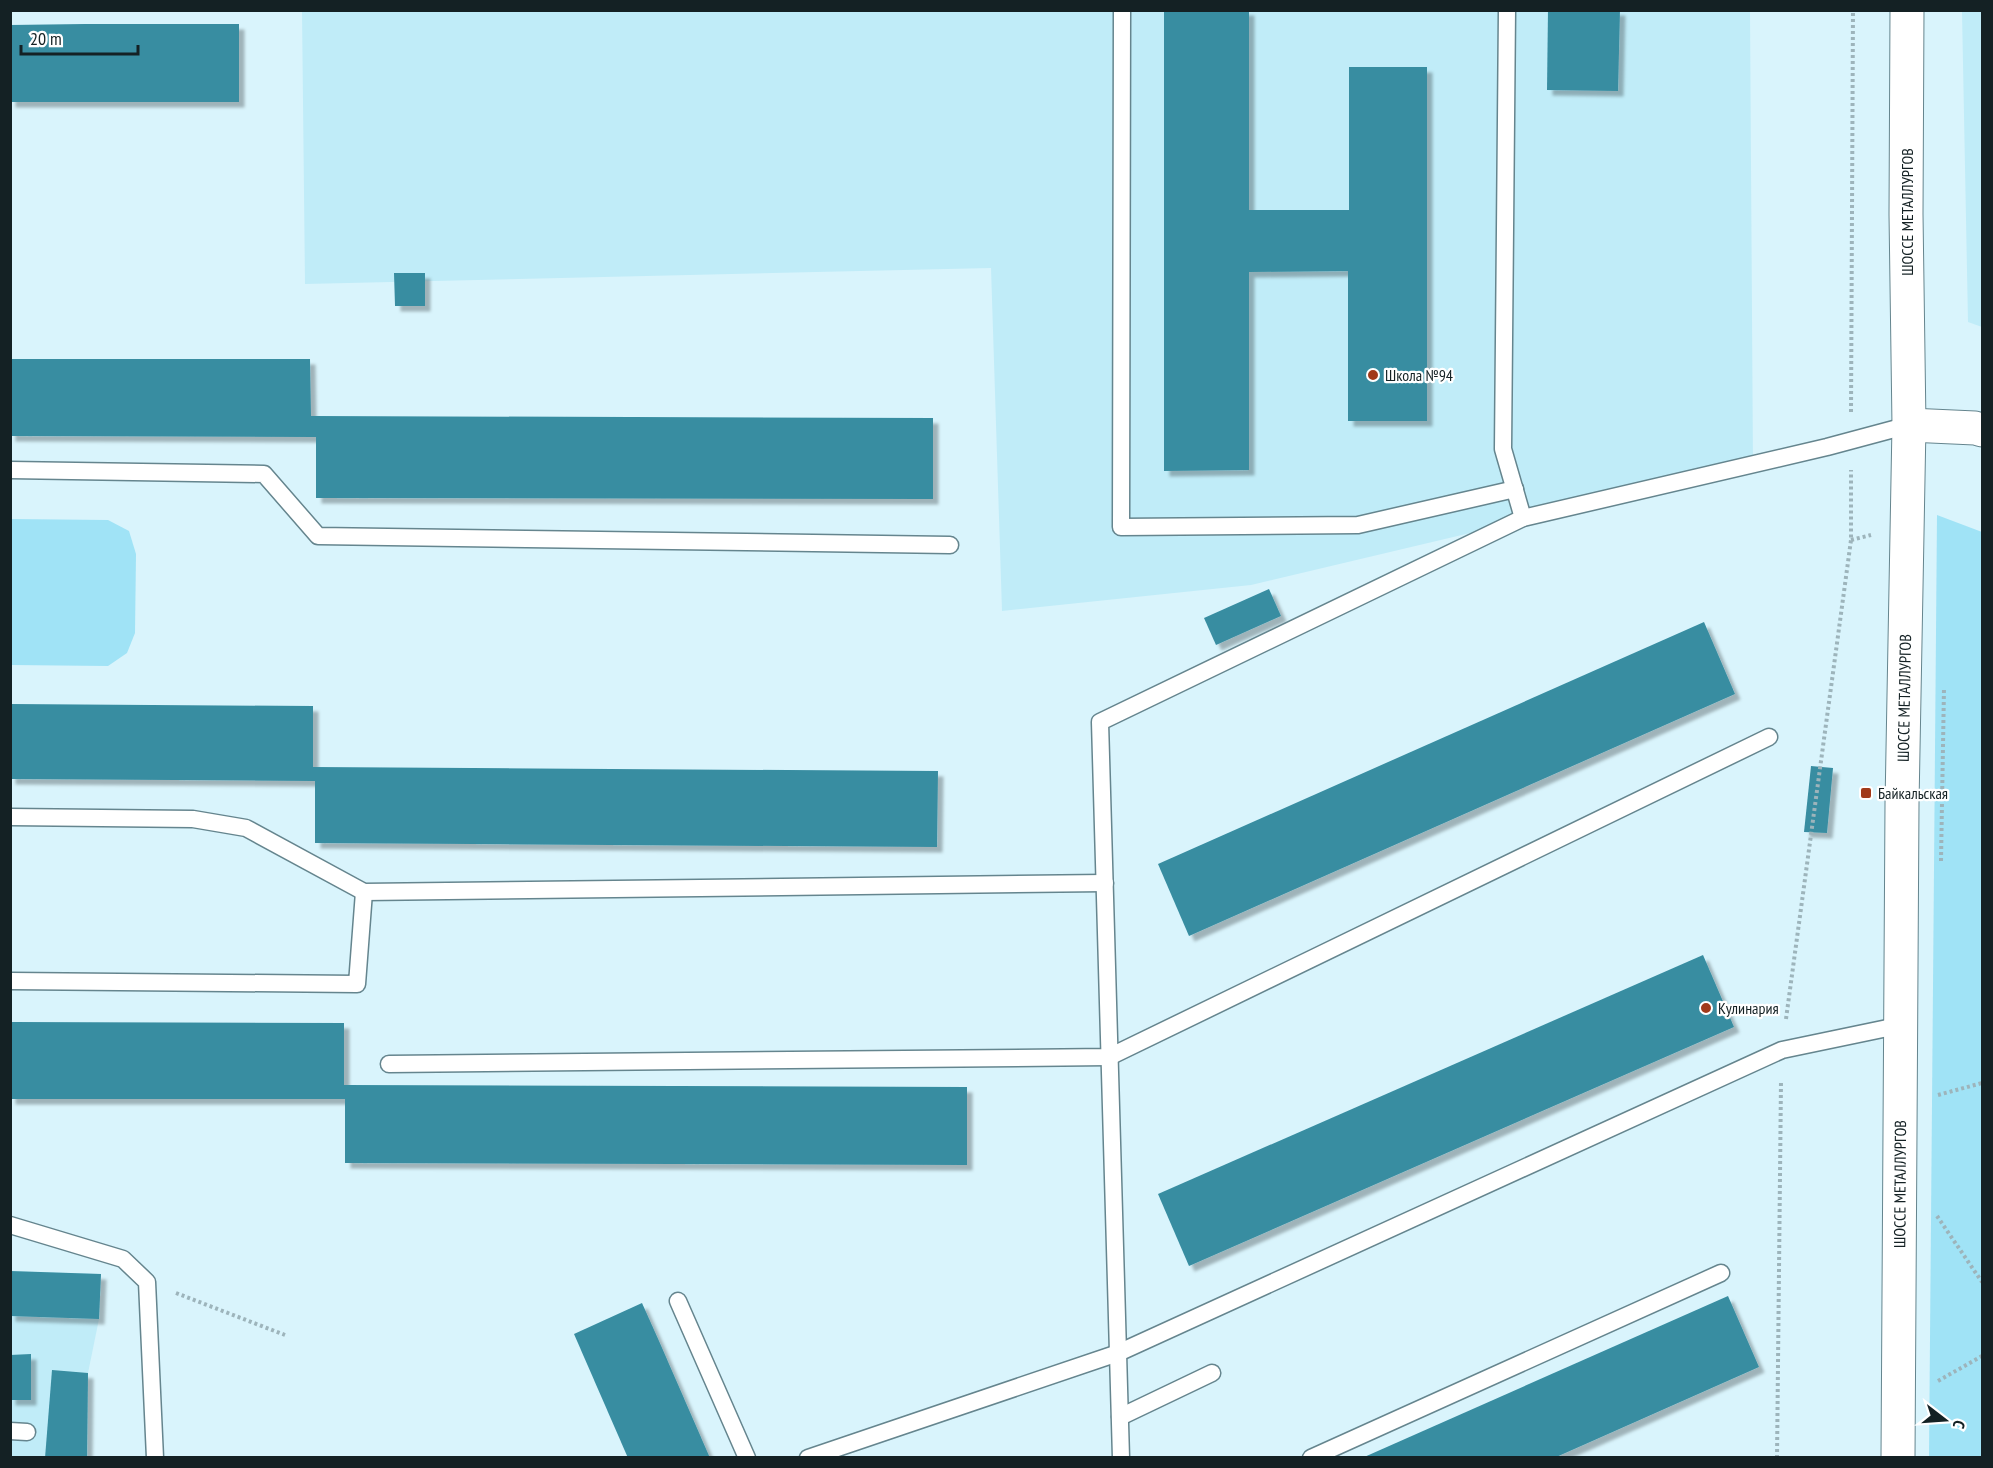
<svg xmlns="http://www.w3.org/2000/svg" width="1993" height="1468" font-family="'PT Sans Narrow',sans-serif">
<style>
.built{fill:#c0ecf8}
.green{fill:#a0e3f6}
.building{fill:#388da1;filter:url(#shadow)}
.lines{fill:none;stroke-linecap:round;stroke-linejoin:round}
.lane-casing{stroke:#65858e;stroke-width:19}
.secondary-casing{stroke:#65858e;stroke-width:35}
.path{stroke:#9db4bb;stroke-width:4;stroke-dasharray:3 3;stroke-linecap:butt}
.lane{stroke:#fff;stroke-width:16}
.secondary{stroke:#fff;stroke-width:33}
.poi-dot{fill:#a13a1a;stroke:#fff;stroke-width:2}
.labels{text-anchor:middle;stroke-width:4.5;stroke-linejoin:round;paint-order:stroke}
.street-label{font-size:16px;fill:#142124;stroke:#fff}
.poi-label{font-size:16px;fill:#142124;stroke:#fff;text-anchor:start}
</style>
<defs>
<filter id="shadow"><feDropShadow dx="5.5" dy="5.5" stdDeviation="1.5" flood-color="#0004"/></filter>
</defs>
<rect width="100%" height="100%" fill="#d9f4fc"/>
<!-- built -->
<g class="built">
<path d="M302,11H1750L1753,466L1251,585L1002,611L991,268L305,284Z"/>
<path d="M1962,11H1982V327L1968,322Z"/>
<path d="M11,1271L101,1274L99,1319L88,1373L87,1457L11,1458Z"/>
</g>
<!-- green -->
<g class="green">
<path d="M1937,515L1982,532V1458L1929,1457Z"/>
<path d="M11,519L108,520L129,531L136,554L135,633L127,653L108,666L11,665Z"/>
</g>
<!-- building -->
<g class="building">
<path d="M1164,10H1249V210H1349V67H1427V421H1348V271L1249,272V470L1164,471Z"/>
<path d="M1548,10H1620L1618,91L1547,90Z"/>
<path d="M85,24H239V102H10V25Z"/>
<path d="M394,273H425V306H395Z"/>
<path d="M10,359H310L311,416L933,418V499L316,498V437L10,436Z"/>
<path d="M1269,589L1281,616L1216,645L1204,618Z"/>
<path d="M1704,622L1735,694L1189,936L1158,864Z"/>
<path d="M10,704L313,706V767L938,771L937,847L315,843V781L10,779Z"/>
<path d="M1811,766L1833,768L1827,833L1804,832Z"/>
<path d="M1703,955L1734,1027L1189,1266L1158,1194Z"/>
<path d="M10,1022L344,1023V1085L967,1087V1165L345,1163V1099H10Z"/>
<path d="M10,1271L101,1274L99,1319L10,1316Z"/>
<path d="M1728,1296L1759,1367L1554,1458H1362Z"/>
<path d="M642,1303L659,1341L710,1458H628L574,1334Z"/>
<path d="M31,1354V1400H10V1355Z"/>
<path d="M52,1370L88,1373L87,1458H45Z"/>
</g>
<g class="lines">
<defs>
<g id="lane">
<path d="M1122,10L1121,527L1358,525L1515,489"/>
<path d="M1507,10L1503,449L1523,518"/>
<path d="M10,470L264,474L318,536L950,545"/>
<path d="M10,817L193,819L246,828L364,892L1105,883"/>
<path d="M10,981L357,984L364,892"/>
<path d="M389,1064L1109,1057L1769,737"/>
<path d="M10,1225L123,1259L147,1282L155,1458"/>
<path d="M678,1301L747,1458"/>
<path d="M1120,1417L1212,1373"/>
<path d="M10,1431L27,1432"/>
<path d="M808,1458L1118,1353L1782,1050L1902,1025"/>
<path d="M1121,1458L1100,722L1523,518L1827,447L1909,425"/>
<path d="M1311,1458L1721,1273"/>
</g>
<g id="secondary">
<path d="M1909,425L1975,428L1982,430"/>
<path id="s1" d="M1898,1458L1902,804L1909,425L1906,214L1907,10"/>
</g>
</defs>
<!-- lane casing -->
<use href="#lane" class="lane-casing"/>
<!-- secondary casing -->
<use href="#secondary" class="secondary-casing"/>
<!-- path -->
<g class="path">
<path d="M1851,412L1853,10"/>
<path d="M1851,540L1871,535"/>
<path d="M1941,861L1944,688"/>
<path d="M1786,1019L1851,540V470"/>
<path d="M1938,1095L1982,1083"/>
<path d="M1937,1216L1982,1282"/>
<path d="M176,1293L285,1335"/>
<path d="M1938,1381L1982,1356"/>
<path d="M1777,1458L1781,1081"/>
</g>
<!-- lane -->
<use href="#lane" class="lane"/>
<!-- secondary -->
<use href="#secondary" class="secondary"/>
</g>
<!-- markers -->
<g class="poi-dot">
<circle cx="1373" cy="375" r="6"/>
<rect x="1860" y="787" width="12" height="12" rx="3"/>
<circle cx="1706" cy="1008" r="6"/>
</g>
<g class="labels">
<!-- street labels -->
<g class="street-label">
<text transform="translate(1907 212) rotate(-90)" y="6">ШОССЕ МЕТАЛЛУРГОВ</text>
<text dy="6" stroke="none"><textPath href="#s1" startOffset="760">ШОССЕ МЕТАЛЛУРГОВ</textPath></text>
<text dy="6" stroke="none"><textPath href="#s1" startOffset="274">ШОССЕ МЕТАЛЛУРГОВ</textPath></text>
</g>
<!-- poi labels -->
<g class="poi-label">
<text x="1385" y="381">Школа №94</text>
<text x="1878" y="799">Байкальская</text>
<text x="1718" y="1014">Кулинария</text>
</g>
</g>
<!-- border -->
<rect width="1993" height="1468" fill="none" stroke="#142124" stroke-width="24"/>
<!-- north arrow -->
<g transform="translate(1945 1420) rotate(107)" stroke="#ffffff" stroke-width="4.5" paint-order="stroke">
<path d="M0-4.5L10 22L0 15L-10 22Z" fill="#142124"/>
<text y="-9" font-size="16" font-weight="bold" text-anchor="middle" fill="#142124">С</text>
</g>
<!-- scale -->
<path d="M21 45v9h117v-9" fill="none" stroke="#142124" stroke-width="3"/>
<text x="30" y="45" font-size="18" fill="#142124" stroke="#ffffff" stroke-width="4.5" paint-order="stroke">20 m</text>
</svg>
